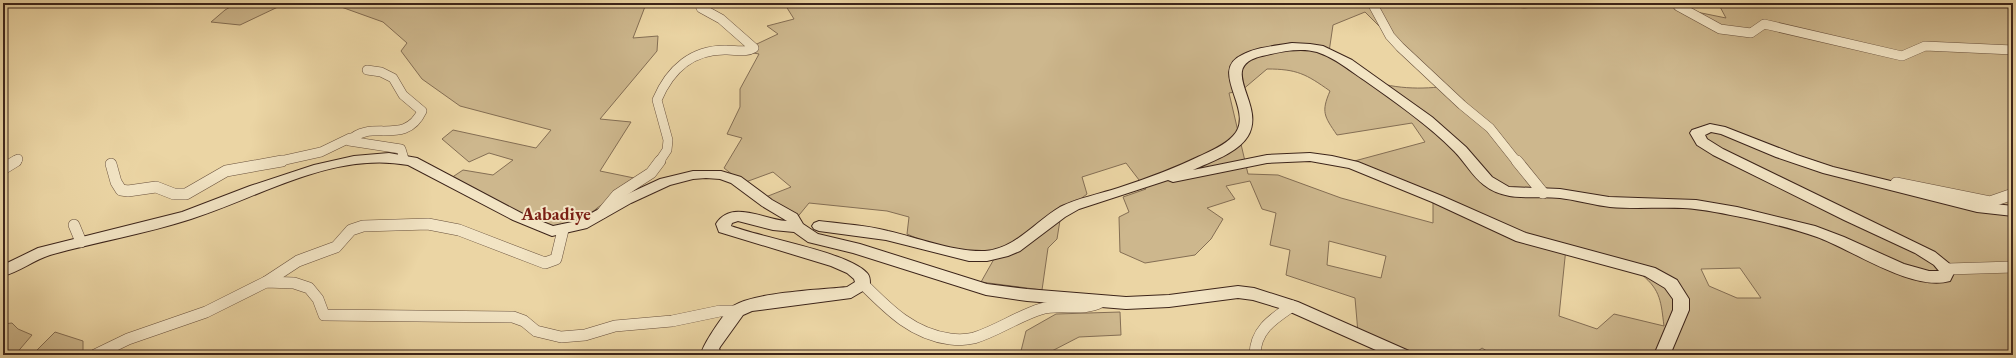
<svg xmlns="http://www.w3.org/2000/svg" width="2016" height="358" font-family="'EB Garamond',serif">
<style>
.green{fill:#cdb78d;stroke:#846e54;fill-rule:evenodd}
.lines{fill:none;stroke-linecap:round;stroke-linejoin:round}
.street-far1-casing{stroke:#68503c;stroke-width:10}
.street-casing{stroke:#68503c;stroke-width:12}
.secondary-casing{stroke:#3c241a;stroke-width:2}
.street-far1{stroke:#f2e4c4;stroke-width:9}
.street{stroke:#f2e4c4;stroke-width:11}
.secondary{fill:#f2e4c4;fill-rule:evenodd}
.labels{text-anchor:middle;stroke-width:4;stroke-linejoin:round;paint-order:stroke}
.quarter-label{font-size:18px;font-weight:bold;fill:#7a1f14;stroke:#f2e4c4}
</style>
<rect width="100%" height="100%" fill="#ebd5a4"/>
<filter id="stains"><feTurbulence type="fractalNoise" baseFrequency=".005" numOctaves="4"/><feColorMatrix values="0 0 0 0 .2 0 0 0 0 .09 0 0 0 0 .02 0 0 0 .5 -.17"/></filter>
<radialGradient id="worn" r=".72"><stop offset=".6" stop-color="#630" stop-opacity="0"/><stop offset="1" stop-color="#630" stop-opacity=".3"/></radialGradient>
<!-- green -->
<g class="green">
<path d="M237,3H573L583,6L589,3L646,4L633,38L658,36L657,51L600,119L631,122L600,171L639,179L597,208L585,219L552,229L448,180L463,170L493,175L513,160L489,153L469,162L442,139L453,130L536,148L551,130L460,106L422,79L401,51L407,43L383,22L330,3L280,6L240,25L211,22L225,10Z"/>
<path d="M784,3H1487L1524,8L1542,6L1540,3H1667L1672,7L1726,18L1718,3H2013V355H1493L1482,348L1473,355H1386L1358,333L1355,298L1286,275L1290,250L1270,245L1276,213L1262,209L1250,181L1226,186L1235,199L1207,208L1223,219L1211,239L1195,255L1145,263L1120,252L1119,217L1129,212L1123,197L1146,189L1126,163L1082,177L1087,194L1061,214L1057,239L1048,248L1042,290L981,282L994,259L944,250L907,234L909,217L887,211L809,203L795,220L758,200L791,187L773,172L743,183L724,168L742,138L727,134L740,107V89L759,54L742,51L778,34L767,26L794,19ZM1365,12L1439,86V87C1411,90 1380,87 1355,74C1345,69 1337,59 1329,52L1333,25ZM1267,69C1297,69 1306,74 1330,91C1321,112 1324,116 1337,135L1412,123L1425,142L1347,163L1433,196V223L1341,198L1278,175L1248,174L1229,93L1241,91ZM1329,241L1386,256L1381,278L1327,265ZM1566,248L1642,275C1661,290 1661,303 1664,326L1614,314L1597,329L1559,316ZM1740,268L1761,298H1737L1709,286L1701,269Z"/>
<path d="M1120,312L1121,335L1079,337L1050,352L1048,355H1020L1026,331L1056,314Z"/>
<path d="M12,323L18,329L32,335L15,355H3V324Z"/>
<path d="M55,332L83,341V355H32Z"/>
</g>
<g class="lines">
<defs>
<g id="street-far1">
<path d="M1372,3L1390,36L1400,47L1462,105L1490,128L1517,162"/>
<path d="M1678,3V6L1720,29L1751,33L1764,24L1902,56L1925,46L2013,50"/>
<path d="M367,70L381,72L393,78L403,95L422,111C405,147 371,118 349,141L401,149L404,159"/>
<path d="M14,162L18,159"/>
<path d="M276,162L321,152L350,138"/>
<path d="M659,162L667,150L668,140L657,100C670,69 693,49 727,50C736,50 746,53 754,48L721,19L701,8L699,3"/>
</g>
<g id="street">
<path d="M1517,161L1543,193"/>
<path d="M111,164L116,182L121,190L128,191L156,187L174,194H186L226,171L282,161"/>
<path d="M3,169L16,161"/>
<path d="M1896,183L1990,202L2013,194"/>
<path d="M602,213L617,195L651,173L660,161"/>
<path d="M74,225L81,242"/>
<path d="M1948,269L2013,267"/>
<path d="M266,282L298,261L336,247L351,230L363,226L428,224L459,230L545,263L556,259L563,230"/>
<path d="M862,283C888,309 912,334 950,339C958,340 966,340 974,338C997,331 1018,316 1041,309C1061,303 1082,312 1101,302"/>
<path d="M95,355L128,339L206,312L266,282L294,283L309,288L318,299L324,315L513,317L524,321L536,331L561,337L585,335L615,326L672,321L720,311H737"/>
<path d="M1255,355C1255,330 1273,319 1292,306"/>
</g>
<g id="secondary">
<path d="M1292,43L1310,44L1323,46L1352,60L1432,117L1466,147L1492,177L1509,187L1560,189L1609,197L1696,200L1737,207L1815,226L1844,237L1904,264L1929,271H1939L1934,265L1915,253L1844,220L1713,155L1697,145L1690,133L1692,130L1710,124L1725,127L1797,155L1833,167L1977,202L2013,206V216L1977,212L1823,173L1776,157L1721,134L1711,132L1705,135L1707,139L1723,149L1935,252L1956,269L1950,281C1912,292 1853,250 1817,237C1794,229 1770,223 1746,218C1725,214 1704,209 1683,208C1659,207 1634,209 1610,207C1593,205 1577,200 1560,198C1534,195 1507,203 1484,185C1472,176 1465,162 1454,151C1427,124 1395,102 1364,80C1349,70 1335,58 1317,52C1300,47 1279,52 1262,56C1215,67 1267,104 1248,136C1238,153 1210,162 1193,170L1267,155L1310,153L1332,156L1358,162L1442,196L1526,233L1655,268L1677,280L1689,299V310L1670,355H1654L1673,310V299L1665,288L1645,276L1516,241L1432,202L1349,168L1310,161L1267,163L1173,182L1168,180L1079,209L1065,217L1020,251L1008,256L987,261H969L886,240L819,231L814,229L812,226L814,223L819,221C842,224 866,225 888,231C919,238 953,252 985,251C1015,249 1036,221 1060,207C1078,198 1099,194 1118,188C1146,179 1173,169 1200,156C1211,151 1225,145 1233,136C1257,112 1207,71 1242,55C1257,47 1275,46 1292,43Z"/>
<path d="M389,153L417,158L523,214L553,226L577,221L621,197L660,179L693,171H721L741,177L772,200L797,214L803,224L818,234L860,244L987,284L1027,289L1126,297L1169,295L1238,286L1254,288L1298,302L1409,351L1411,355H1387L1286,310L1253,300L1238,298L1169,307L1126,309L1027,301L986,295L853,253L808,242L794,232L773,230L738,221L732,223L731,226C762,238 848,252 867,273C870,276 870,280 870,284L868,288L851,298L752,311L743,315L720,347L719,349L723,355H704L702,351C705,342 725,311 733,306C756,292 819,290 847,287L855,282L854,279L847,273L831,266L719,232L716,224C731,199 765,220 787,221L762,206L731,183L720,179L706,178L693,179L670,185L631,203L587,228L552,236L513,220L408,165C333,151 260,197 191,219C145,234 96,242 50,255C34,260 19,272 3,276V265L38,248L182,212L250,186L314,165L354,156Z"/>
</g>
</defs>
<!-- street-far1 casing -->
<use href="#street-far1" class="street-far1-casing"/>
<!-- street casing -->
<use href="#street" class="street-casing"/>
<!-- secondary casing -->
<use href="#secondary" class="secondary-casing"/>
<!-- street-far1 -->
<use href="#street-far1" class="street-far1"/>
<!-- street -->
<use href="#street" class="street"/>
<!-- secondary -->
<use href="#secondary" class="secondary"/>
</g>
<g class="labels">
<!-- quarter labels -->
<g class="quarter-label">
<text x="556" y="220">Aabadiye</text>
</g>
</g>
<!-- margin -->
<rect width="2016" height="358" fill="none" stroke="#ebd5a4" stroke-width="16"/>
<rect x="4" y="4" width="2008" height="350" fill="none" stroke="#3c241a" stroke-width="2"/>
<rect x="8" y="8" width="2000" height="342" fill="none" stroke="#3c241a"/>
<rect width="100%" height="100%" filter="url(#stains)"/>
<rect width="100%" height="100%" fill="url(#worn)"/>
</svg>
